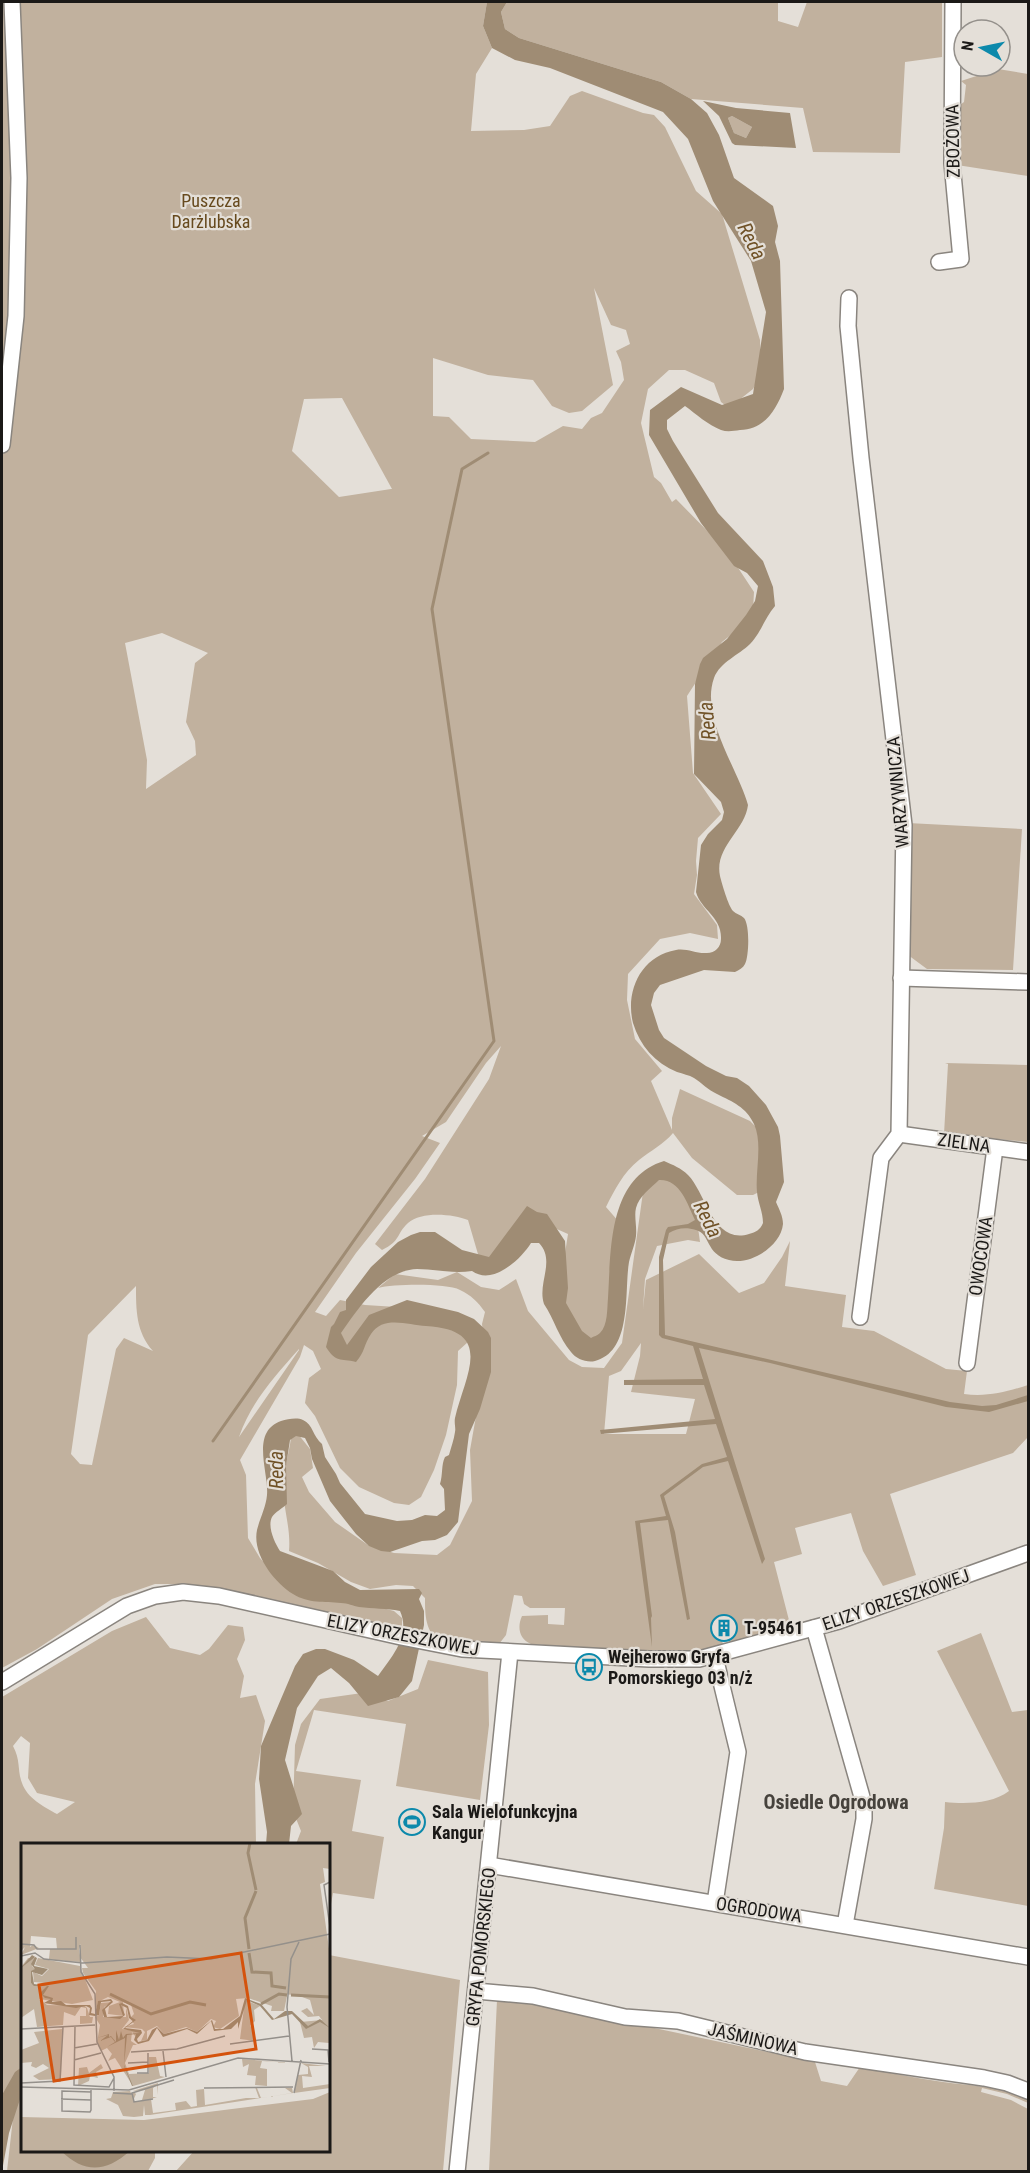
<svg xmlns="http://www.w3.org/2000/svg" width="1030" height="2173" font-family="'Roboto Condensed',sans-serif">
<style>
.green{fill:#c1b19e;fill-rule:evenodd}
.water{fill:#9f8c74;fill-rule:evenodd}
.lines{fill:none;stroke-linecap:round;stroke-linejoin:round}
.stream{stroke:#9f8c74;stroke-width:3}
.minor-casing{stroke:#8a857f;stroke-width:18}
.minor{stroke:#fff;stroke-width:15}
.labels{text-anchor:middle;stroke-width:4.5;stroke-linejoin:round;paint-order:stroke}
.street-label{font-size:18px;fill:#1b1917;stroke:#e4dfd8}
.park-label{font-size:18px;fill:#674a1e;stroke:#e4dfd8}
.poi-label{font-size:18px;font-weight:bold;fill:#1b1917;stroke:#e4dfd8;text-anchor:start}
.water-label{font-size:20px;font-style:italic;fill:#6f5126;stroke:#e4dfd8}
.neighbourhood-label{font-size:20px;font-weight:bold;fill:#46423c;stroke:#e4dfd8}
.inset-river{fill:none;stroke:#9f8c74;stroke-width:3}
.inset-road{fill:none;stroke:#94908b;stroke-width:1.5}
.view{fill:#d4530d;fill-opacity:0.15;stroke:#d4530d;stroke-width:3}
.inset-edge{fill:none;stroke:#1b1917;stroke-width:3}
</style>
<rect width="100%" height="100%" fill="#e4dfd8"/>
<!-- green -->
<g class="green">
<path d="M2,2H487L483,26L492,48L476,74L471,131L524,130L550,126L570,96L582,91L643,113L654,115L665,127L696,191L722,214L760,340L761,374L753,389L729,408L721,402L714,383L685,370H669L648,389L641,423L654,477L661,483L672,502L676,499L727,551L754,592L753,610L742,626L722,642L687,696L693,773L721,814L698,838L696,861L697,875L694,894L717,925L718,939L690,933L660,939L628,974L627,1000L635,1039L662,1071L651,1081L672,1130V1118L680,1089L750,1121L761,1132L759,1192L753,1195H737L692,1158L673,1133C664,1144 650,1151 639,1160C623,1173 615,1189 606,1207L619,1222L605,1340L584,1345L555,1318L568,1234L550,1226L504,1262L480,1261L468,1220C453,1214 421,1211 408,1223C396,1234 401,1241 382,1250L375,1244L425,1179L489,1079L501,1046L486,1063L446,1122L422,1136L440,1143L415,1179L356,1253L315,1312L326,1316L340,1300L365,1305L397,1307L468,1324V1342L458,1351L457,1385L446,1435L434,1470L421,1497L409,1505L394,1503L359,1487L340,1468L315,1416L305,1403L309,1378L321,1369L313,1351L304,1345L300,1357L240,1460L246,1475L248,1538L260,1558L279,1579L331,1595L394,1611L402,1618V1629L190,1584H155L112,1599L37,1649L2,1668ZM594,288L611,325L626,330L630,344L616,351L621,362L624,380L602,413L591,418L582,429L563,426L535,442L471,439L449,417L433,416V358L488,375L533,380L552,406L569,413L582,411L613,385ZM342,398L392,489H391L339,497L292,451L304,399ZM162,633L208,653L195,663L186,722L195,741L196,755L146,789L147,760L125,643ZM136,1286C136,1310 136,1332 153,1351L124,1338L116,1349L92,1465L80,1464L71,1454L88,1335ZM299,1349V1350L239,1437C251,1402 275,1376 299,1349Z"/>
<path d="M507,2H775L778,3V21L798,27L807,2H942V57L905,62L900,153L813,152L803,108L691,99L661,82L519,38L505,29L501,12Z"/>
<path d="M998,69L1028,74V176L957,165L960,105L964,102L966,85L961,81Z"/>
<path d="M732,116L752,127L746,138L734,133L728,118Z"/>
<path d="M908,823L1022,829L1013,970L927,969L904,952Z"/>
<path d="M945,1063L1028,1065V1142L944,1134L948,1064Z"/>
<path d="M667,1169L696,1213L700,1242L688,1240L657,1246L645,1279L643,1309L646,1280L699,1254L739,1293L764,1283L782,1257L790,1241L785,1286L846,1295L842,1327L874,1331L946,1369L967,1371L964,1394C987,1397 1006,1392 1028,1385V1437L1013,1453L890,1494L916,1575L883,1586L863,1551L851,1513L795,1528L802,1554L774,1562L791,1628L730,1646L727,1635L735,1632L730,1618L716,1622L724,1647L692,1653L638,1652L531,1644C519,1639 517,1627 522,1616L548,1615V1624L564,1625L565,1608H530L524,1604L522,1596L514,1595L506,1635L499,1644L491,1645L437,1639C425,1630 425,1612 425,1598L413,1586L396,1585L370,1589L351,1582L318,1563L289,1551C291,1528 283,1508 283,1485C284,1470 289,1453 291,1438L298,1434L310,1449L313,1468L302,1477L309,1492L335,1522L368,1545L394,1553L437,1555L450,1545L472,1501L470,1450L486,1360L482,1324L485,1312C478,1302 471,1295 460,1290C446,1283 394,1284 378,1288L395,1274L438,1280L457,1272L481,1287L499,1290L516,1279L528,1311L569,1360L582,1367L604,1368L622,1343L643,1192ZM641,1343L640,1356L631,1392L695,1399L686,1434H604L609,1376L621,1371Z"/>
<path d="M146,1617L170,1648L200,1655L209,1649L228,1625L243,1627L245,1640L237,1659L244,1676L240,1698L256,1695L265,1721L255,1784L256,1844H22V2150L152,2151L155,2152V2158L148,2171H7L14,2109L2,2107V1697L112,1631ZM21,1736L30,1743L28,1778L37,1793L75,1802L57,1814C44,1807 27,1798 22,1783C17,1770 21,1761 13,1746Z"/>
<path d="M981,1633L1012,1712L1028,1710V1906L934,1889L944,1828L945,1802C965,1804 992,1804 1009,1791L937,1651Z"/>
<path d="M428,1660L488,1672L489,1725L480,1800L396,1786L406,1724L314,1710L296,1771L361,1780L352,1831L384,1837L374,1899L333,1893L329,1915L328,1844H296L301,1831L293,1811L295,1745L301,1724L320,1699L362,1693L388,1701L418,1689Z"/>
<path d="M329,1955L460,1980L443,2171H176L194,2151L328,2150Z"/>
<path d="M503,1996L815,2062L821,2081L847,2086L860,2067C887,2072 915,2078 943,2082C972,2086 1001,2086 1028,2100V2103L1007,2094L982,2088L981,2092L1011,2100L1028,2109V2171L489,2172L497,2000Z"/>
</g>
<!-- water -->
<g class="water">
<path d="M487,2H507L501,12L505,29L519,38L661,82L691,99L707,113L719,135L734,178L773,206L778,226L775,242L780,261L784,389C776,410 765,429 740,430C733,431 727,432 721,430C708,425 696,414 685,406L667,420V429L673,441L718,513L763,561L773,587L775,606C764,619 762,631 750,644C739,655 720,662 714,678C700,717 738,769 748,805C745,831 714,847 720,876C722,884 728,905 733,911C736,914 741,915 744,918C750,925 749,956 745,964C743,968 739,970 735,972L704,970L660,985L654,993L651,1005L659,1030L664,1038L706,1066L726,1076L737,1078L749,1086L766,1105L778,1127L780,1136L784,1182L776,1202C779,1209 783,1216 783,1224C781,1246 750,1266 729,1260C705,1254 711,1234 696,1230C686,1227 677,1228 669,1233L663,1260L665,1335L950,1402L982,1406L996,1405L1028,1395V1401L989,1412L946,1407L770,1363L699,1348L765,1559L762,1564L728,1461L703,1467L664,1496L675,1532L690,1619L687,1620L668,1520L640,1523L652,1616L651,1618L652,1647L635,1521L666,1516L660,1495L702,1464L727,1457L716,1424L601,1434L600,1430L715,1419L704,1385H624V1380L703,1379L693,1346L662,1338L659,1335V1257L666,1230L668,1227L688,1224L695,1220C687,1203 680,1179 659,1180C651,1188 639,1196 636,1208C634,1216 637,1227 636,1236C635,1245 631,1253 629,1262C624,1291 633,1351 595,1361C587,1363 576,1359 571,1352C559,1338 554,1319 544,1304C537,1283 556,1261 539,1243H531C521,1259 493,1286 472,1271C452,1274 436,1269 417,1269C383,1270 358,1309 341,1333L347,1345L369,1315L407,1300L458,1312L474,1319L488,1332L491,1338V1372L480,1409L469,1434L458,1522L447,1535L435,1540L422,1541L390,1552L381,1551L369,1546L356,1534L330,1501L312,1459L310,1448L305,1438L296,1436L290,1440L286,1466L287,1504C283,1508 275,1512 272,1517C267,1527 275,1543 280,1551L333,1571L345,1582L360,1590L419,1589L422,1593L419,1599L424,1611V1625L412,1681L399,1697L368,1706L349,1683L331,1668L318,1676L297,1708L285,1760L302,1814L291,1826L289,1844H266L267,1832L259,1779L261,1746L295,1666L303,1654L316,1649H325L354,1660L378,1676C392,1657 411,1635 400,1611C386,1608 373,1609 359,1607C353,1606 348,1603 341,1603C324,1601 309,1604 293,1594C274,1582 252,1554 257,1530C260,1518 266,1507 267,1495C269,1472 250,1432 281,1421C288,1419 297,1417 303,1420C313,1424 313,1437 322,1444L325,1457L336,1474L340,1483L365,1514L397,1521L412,1520L425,1515L437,1516L445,1510L444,1489L440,1484C443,1475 441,1465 445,1457L449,1455C451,1447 454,1440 455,1432C456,1428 454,1423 455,1418C465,1375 496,1330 426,1326C408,1325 383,1315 371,1334C364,1344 365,1352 356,1362C340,1358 336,1363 326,1347L331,1327L334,1324L340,1312L346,1310V1300L371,1267L398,1242L411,1235L420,1232H435L462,1250L489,1257L527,1206L537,1212L547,1214L565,1241L568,1288L566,1303L582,1331L591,1338C594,1336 597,1336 600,1333C608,1325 607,1309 608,1298C611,1250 608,1178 664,1161C673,1165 681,1168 688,1175C706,1193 713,1245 749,1234C756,1232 760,1230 763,1223C763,1212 758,1203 757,1192C755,1171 763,1144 754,1124C746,1107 733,1102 717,1094C708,1090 702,1083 694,1078C689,1075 683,1074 677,1072C655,1063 640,1046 633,1023C625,991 641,956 676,950C687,948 696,954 707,953C715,953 721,947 721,939C722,917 701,910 696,892L701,845L708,834L722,820L724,812L721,802L694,774L695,684L700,664L703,658L727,639L746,615L755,601L758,586L747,573L734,566L701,523L649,435L650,410L681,387L722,405L753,394L766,312L751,261L713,201L688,139L663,112L550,68L515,60L492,48L483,26Z"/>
<path d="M703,101L736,108L790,113L796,148L735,145L732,143L719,116ZM732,116L752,127L746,138L734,133L728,118Z"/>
<path d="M22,2067V2093L9,2133L2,2171V2095L15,2072Z"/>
<path d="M61,2151H87L99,2153L108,2151H130C105,2173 84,2173 61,2151Z"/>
</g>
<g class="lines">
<!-- stream -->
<path class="stream" d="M213,1441L494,1041L432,609L462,469L488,453"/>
<defs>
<g id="minor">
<path d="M939,262L961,259L952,163L953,2"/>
<path d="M849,298L848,326L861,458L904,825L899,1134L881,1158L860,1317"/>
<path d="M2,445L16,316L19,178L12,2"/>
<path d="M901,978L1028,982"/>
<path d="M899,1134L1028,1152"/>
<path d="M967,1363L995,1148"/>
<path d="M814,1628L864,1804V1819L845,1925"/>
<path d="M715,1657L738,1752L715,1903"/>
<path d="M2,1682L127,1606L155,1596L183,1592L219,1596L401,1637L462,1649L649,1659H699L839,1621L1028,1553"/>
<path d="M489,1865L1028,1957"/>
<path d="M476,1991L533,1996L625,2017L678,2021L805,2052L984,2078L1007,2083L1028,2091"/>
<path d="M457,2172L510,1652"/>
</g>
</defs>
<!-- minor casing -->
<use href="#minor" class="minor-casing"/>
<!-- minor -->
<use href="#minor" class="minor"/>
</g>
<!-- icons -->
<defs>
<symbol id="building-ring" viewBox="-11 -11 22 22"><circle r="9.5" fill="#e4dfd8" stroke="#0c89ab" stroke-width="1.5"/><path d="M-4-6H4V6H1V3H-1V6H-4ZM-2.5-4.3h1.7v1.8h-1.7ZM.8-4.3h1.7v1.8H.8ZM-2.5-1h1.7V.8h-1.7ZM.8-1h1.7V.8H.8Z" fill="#0c89ab"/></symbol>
<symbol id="bus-ring" viewBox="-11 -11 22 22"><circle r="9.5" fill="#e4dfd8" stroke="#0c89ab" stroke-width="1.5"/><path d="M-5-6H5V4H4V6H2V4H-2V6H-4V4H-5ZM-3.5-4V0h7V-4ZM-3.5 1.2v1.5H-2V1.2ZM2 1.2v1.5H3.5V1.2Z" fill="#0c89ab"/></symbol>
<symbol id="stadium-ring" viewBox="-11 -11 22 22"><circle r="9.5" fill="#e4dfd8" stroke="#0c89ab" stroke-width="1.5"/><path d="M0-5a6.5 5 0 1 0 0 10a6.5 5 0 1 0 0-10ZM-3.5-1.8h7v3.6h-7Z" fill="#0c89ab"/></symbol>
</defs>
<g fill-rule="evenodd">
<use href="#building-ring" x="709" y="1613" width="30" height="30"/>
<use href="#bus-ring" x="574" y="1652" width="30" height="30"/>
<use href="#stadium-ring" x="397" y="1807" width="30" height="30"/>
</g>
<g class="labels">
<!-- street labels -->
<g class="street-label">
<text transform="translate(953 141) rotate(-91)" y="6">ZBOŻOWA</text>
<text transform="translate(898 792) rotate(-95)" y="6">WARZYWNICZA</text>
<text transform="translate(964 1143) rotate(8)" y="6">ZIELNA</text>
<text transform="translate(981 1256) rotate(-82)" y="6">OWOCOWA</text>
<text transform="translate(896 1600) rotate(-19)" y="6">ELIZY ORZESZKOWEJ</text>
<text transform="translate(403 1635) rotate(11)" y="6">ELIZY ORZESZKOWEJ</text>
<text transform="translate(759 1910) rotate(9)" y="6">OGRODOWA</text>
<text transform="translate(481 1947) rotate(-84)" y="6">GRYFA POMORSKIEGO</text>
<text transform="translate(753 2039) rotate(13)" y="6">JAŚMINOWA</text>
</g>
<!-- park labels -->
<g class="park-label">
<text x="211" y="207">Puszcza<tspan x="211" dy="21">Darżlubska</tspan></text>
</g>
<!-- poi labels -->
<g class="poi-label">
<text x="744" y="1634">T-95461</text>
<text x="608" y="1663">Wejherowo Gryfa<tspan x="608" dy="21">Pomorskiego 03 n/ż</tspan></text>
<text x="432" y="1818">Sala Wielofunkcyjna<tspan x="432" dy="21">Kangur</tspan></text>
</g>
<!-- water labels -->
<g class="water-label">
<text transform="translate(752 241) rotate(63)" y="7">Reda</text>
<text transform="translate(707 721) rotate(-95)" y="7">Reda</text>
<text transform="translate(708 1219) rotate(63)" y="7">Reda</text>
<text transform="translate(276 1470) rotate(-91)" y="7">Reda</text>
</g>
<!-- neighbourhood labels -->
<g class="neighbourhood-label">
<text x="836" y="1809">Osiedle Ogrodowa</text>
</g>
</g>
<!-- overview -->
<g transform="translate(21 1843)">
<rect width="309" height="309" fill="#e4dfd8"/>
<path d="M0,0H309V26L302,25L304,39L299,41L309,113V217L308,200L297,199L293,205L291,194L283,195L279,179L301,177L298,173L287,174L280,168L286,165L293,172L289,157L276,152L257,151L266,153L263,168H250L251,163L227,155L215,156L218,173L199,186L192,184L195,178L190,176L176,189L165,184L143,191L136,183L126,188V197L120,198L124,189L121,186L103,184L113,181L109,175L113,171L110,162L102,159L103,173L87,171L88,163L99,159L87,154L77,159L74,171L75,148L62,130L61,125H67L59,114L60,101L58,106L60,119L33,117L28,116L29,106H36L35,95L10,93L9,104L12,102L18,105L0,112L4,104L0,108ZM7,115H15L11,123L13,125L26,127L10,128V140L15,143L24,140L13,139L12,129L21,133L28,126L14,122L17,115L59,123L72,157L51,161L18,156L26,162L64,163L66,165L69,174H72L71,180L59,181V173H65V165L60,164L54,173L43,169L42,182L16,184L13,166L0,175V124ZM224,157L239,163L233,167L234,178L229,183L233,185L234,198L219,196ZM91,159L83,164L82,174H105V164L108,177L101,186L121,189L114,193L111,189L110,198L116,202H112L104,220L108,231L128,230V214H135L139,233L144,234L112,243L94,215L87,218L91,211L86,205L80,208L76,199L79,182L74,174L78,172L80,160ZM41,186L40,236L18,237L12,233L28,225L22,221L15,225L10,223L11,219L0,220V207L18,200L13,189ZM221,216L271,220L241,218L239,225L246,226V243L234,242L235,233L226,232L228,221L222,224ZM280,220L305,223H288L291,234L281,233L282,245L309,241V245L273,250L277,232L287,231V224ZM80,221L82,225L75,229L77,235L69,233L68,238L57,243L58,225L66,224L68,230ZM137,240L136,252V242L132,245V254H136L130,256L132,270L155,267L154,260L165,258L170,264L176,263L175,247L183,246L184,262L225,255H238L234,244L255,245H236L240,255L271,250L264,245H271L272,250L129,272H124L123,262L122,273L113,274L102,273L97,262L85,256L90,255L92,249L109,248L111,252L112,250H114L115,251L112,258H125L121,257L124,247L112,248ZM309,249V309H0V274L123,277L292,256Z" fill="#c1b19e"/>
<path d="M11,112L16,115L13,123L27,126L21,132L11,129L13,141L28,143L22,152L32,155L31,159L40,158L45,162H69L71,165L70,170L74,171L77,158L90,156L92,159L84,166L86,174L102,173L98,161L101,160L107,163L110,174L115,177L104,185L120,187L121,190L116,196L117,199L126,197L131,187L136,184L143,191L166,185L176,189L191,177L194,186H202L219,173L224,155L240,161L253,176L264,168H271L287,183L299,176L309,185L299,179L285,186L271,171L251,177L239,163L226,157L217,186V179L210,186L193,188L190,178L176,191L166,186L142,194L136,185L128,198L117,201L113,197L115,191L106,192L103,222L112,243H111L103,223L104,195L86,204L94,199L90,194L79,198L87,192L76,195L88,191V194L90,193L95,199V187L98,197L100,188L102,195L105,191L119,190L102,186L112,178L108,175L106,165L100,162L104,172L99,176L83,174L81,167L90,158L80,159L78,172L74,173L68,172L69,165L65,163L55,165L23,160L30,156L24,155L19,150L26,143H13L10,140V128L14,126L10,121L14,114L0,125Z" fill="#9f8c74"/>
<path class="inset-river" d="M229,0L227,10L235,47M228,106L224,75L235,48M228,110L231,129L250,130L251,143L265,145M89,151L130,171L169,159L185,162M270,152L309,154M240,161L258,151L266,152"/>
<path class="inset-road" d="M309,39L303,42L309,84M0,101L13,102L16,106H55V94M59,102L60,129L74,151L76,199L93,234V248M0,113L14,110L23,116L62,120L146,114L190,116L309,91M54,183L53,242L88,244L93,235M0,186L74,182M209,201L268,193M53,205L76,201M291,206L307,207L308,219M142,208L145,234M110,209L156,206L204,193M53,217L80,210M271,218L266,164L270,116L278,99M107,220L127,219M116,230H127V210M0,240L39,238L42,184M0,244L108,247L217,215L309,221M183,245L272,244M70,249L41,248V268L69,269L70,267V247M92,250L111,251M273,250L280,217M40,256L70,257M132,256L113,259L111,250L153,237"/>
<path class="view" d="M220,110L235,206L33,238L18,142Z"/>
<rect width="309" height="309" class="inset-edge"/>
</g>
<!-- border -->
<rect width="1030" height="2173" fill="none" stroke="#1b1917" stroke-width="6"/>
<!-- north arrow -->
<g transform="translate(982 48) rotate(279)"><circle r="28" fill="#e4dfd8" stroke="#94908b" stroke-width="1.5"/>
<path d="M0-4.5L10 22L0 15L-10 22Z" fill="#0c89ab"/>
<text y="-9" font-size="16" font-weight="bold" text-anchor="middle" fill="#1b1917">N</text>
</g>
</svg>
